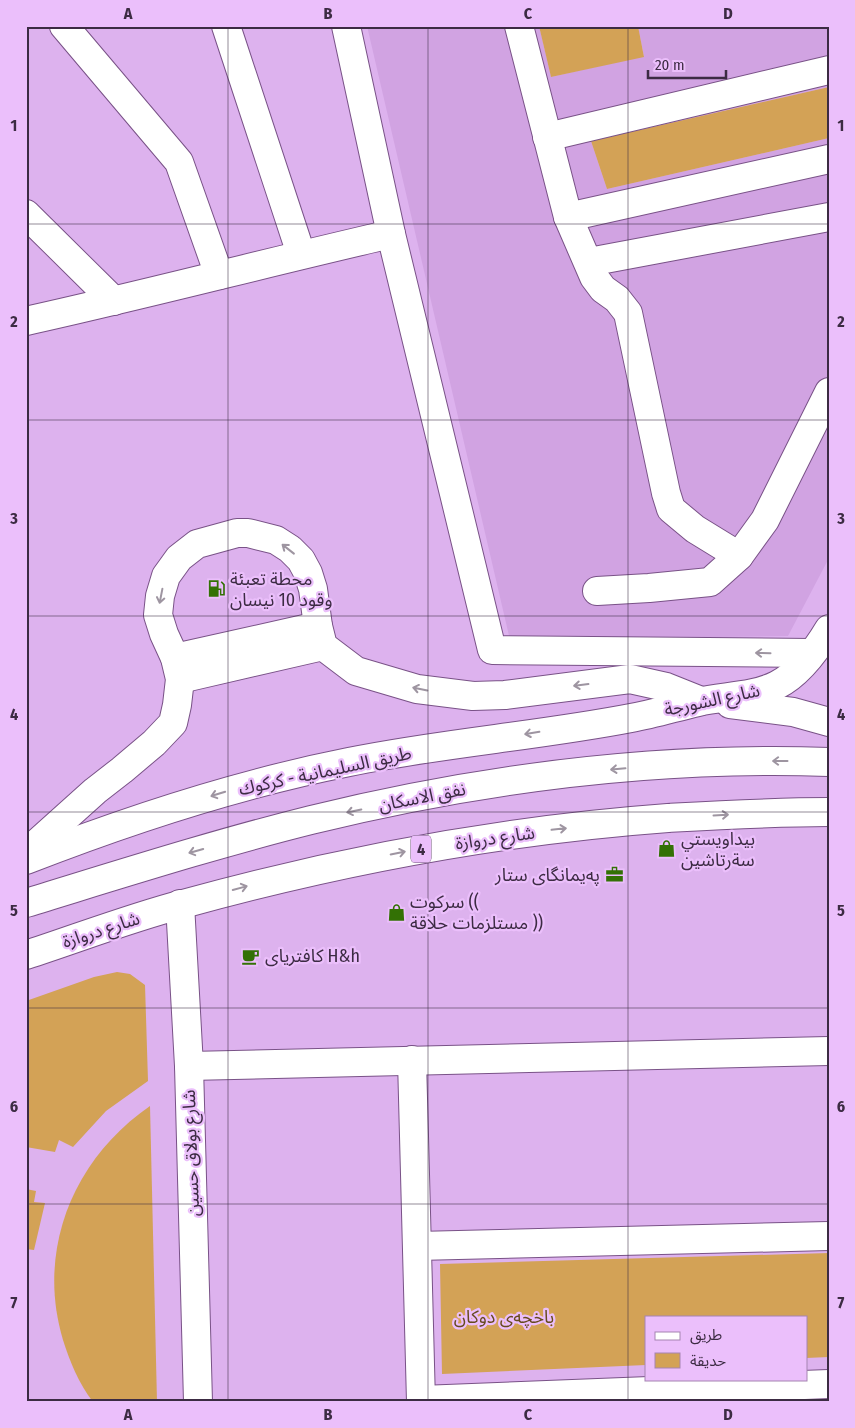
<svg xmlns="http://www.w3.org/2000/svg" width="855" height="1428" font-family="'Fira Sans Condensed','Noto Sans Arabic',sans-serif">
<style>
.built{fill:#d1a3e2}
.green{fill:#d3a256}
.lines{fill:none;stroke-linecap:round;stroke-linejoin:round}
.minor-casing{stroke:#795287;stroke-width:30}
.major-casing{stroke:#795287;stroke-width:30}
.minor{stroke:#fff;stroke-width:28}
.major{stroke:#fff;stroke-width:28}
.oneway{stroke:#9e95a1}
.grid{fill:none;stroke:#3c2b43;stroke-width:1;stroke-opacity:0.55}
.labels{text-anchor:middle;stroke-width:4.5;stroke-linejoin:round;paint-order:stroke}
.shield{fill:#ebbffb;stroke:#70577a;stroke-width:1}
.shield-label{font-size:16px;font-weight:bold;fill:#3c2b43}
.poi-label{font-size:18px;fill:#3c2b43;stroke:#ebbffb;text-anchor:start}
.street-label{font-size:18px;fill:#3c2b43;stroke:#ebbffb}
.park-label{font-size:18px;fill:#664b1e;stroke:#ebbffb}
.neatline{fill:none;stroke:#3c2b43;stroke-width:2}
.grid-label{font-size:16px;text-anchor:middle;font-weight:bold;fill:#3c2b43}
</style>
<rect width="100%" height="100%" fill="#ddb2ee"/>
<!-- built -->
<path class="built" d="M367,26H539L551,77L644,56L638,26H829V87L591,141L607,189L829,138V558L788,636L510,640Z"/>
<!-- green -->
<g class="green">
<path d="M539,26H638L644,57L551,77Z"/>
<path d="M829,87V138L607,189L591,141Z"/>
<path d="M117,972L130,974L145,985L148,1081L106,1111L73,1147L59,1140L55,1152L26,1147V1001L94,977Z"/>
<path d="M150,1106L157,1402H93C79,1384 70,1362 63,1340C36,1250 73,1159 150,1106Z"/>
<path d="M26,1189L36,1191L34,1202L45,1203L34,1250L26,1249Z"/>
<path d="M829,1253V1357L806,1358V1317H646V1365L442,1374L440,1264Z"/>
</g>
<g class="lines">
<defs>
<g id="minor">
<path d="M64,26L179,162L219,275"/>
<path d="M226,26L301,254"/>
<path d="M346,26L391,234L492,650L811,653"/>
<path d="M519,26L568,217L594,277L603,289L617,299L628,313L666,493L671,509L695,529L739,556"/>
<path d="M547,137L829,70"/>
<path d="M26,214L114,301"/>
<path d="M568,217L829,159"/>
<path d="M589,262L829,217"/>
<path d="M26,321C148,294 269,262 391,234"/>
<path d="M597,591L649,588L710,582L739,556L765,520L829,392"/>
<path d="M175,658L318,626"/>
<path d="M180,679L323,646"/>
<path d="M26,853L95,791L122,770L154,743L173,723L177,705L180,679L175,658L164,634L158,615L160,596L166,576L179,558L197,544L237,533H248L276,540L290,549L301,560L308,573L313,589L318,626L323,646L356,671L417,689L473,696L505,695L630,679L666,687L701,701"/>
<path d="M180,904L189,1066L198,1402"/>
<path d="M412,1060L421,1402"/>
<path d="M189,1066L829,1051"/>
<path d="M417,1246L829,1236"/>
<path d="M421,1400L829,1384"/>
</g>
<g id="major">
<path d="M730,704L793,712L829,722"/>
<path d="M26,860C131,819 238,784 349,762C442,743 538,736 631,718C654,714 676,707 698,702C724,696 753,697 777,685C799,674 817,649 829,629"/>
<path d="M26,903C121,874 215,844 311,820C479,779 655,756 829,762"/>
<path d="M26,955C78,938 130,918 183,904C342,860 504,830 668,818C722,815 775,812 829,812"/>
</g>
</defs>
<!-- minor casing -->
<use href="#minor" class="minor-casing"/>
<!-- major casing -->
<use href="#major" class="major-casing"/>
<!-- minor -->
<use href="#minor" class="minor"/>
<!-- major -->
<use href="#major" class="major"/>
</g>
<!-- one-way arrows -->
<defs><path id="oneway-shaft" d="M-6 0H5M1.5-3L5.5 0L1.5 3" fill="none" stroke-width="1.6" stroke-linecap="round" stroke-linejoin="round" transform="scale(1.25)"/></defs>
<g class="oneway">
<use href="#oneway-shaft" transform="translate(288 549) rotate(-142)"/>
<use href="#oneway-shaft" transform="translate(161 596) rotate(101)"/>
<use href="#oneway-shaft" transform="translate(763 653) rotate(-179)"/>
<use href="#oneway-shaft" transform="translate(581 685) rotate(173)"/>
<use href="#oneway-shaft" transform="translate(420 689) rotate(-168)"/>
<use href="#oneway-shaft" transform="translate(532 733) rotate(171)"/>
<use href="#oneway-shaft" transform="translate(780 761) rotate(180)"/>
<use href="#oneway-shaft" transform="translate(618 769) rotate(175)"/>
<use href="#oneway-shaft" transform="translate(218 794) rotate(163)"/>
<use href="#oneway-shaft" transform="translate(354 811) rotate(168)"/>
<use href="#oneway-shaft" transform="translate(721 815) rotate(-3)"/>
<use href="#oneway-shaft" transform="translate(559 829) rotate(-6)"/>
<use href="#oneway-shaft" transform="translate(196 851) rotate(164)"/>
<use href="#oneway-shaft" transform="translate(398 853) rotate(-11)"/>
<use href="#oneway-shaft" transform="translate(240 888) rotate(-15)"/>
</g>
<!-- grid -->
<path class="grid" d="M228,26V1402M428,26V1402M628,26V1402M26,224H829M26,420H829M26,616H829M26,812H829M26,1008H829M26,1204H829"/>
<!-- icons -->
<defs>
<symbol id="fuel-bare" viewBox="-9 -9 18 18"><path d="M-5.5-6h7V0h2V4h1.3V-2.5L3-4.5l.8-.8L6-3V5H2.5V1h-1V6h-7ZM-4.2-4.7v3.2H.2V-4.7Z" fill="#337105" stroke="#ebbffb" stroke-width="2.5" paint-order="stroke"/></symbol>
<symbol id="shop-bare" viewBox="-9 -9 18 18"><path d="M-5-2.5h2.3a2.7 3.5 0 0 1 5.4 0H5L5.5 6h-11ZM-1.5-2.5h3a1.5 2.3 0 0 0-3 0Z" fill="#337105" stroke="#ebbffb" stroke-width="2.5" paint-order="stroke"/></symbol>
<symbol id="office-bare" viewBox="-9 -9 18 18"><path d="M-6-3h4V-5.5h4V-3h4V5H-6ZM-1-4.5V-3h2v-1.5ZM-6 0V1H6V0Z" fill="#337105" stroke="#ebbffb" stroke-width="2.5" paint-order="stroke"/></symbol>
<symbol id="cafe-bare" viewBox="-9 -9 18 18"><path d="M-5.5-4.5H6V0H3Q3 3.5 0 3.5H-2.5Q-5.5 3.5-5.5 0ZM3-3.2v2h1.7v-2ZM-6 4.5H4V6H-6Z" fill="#337105" stroke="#ebbffb" stroke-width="2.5" paint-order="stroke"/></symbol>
</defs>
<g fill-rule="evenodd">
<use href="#fuel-bare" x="204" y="576" width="25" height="25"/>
<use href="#shop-bare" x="654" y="836" width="25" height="25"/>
<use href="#office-bare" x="602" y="862" width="25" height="25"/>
<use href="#shop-bare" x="384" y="900" width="25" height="25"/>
<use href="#cafe-bare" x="238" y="944" width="25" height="25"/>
</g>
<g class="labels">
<!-- shield labels -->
<rect class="shield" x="411" y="835.5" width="20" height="27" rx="4"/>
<g class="shield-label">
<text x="421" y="855">4</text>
</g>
<!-- poi labels -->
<g class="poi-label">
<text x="230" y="585">محطة تعبئة<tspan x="230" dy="21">وقود 10 نيسان</tspan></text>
<text x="681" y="845">بيداويستي<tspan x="681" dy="21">سةرتاشين</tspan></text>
<text x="600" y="881" text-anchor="end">پەیمانگای ستار</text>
<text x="410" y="908">سركوت ((<tspan x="410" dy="21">مستلزمات حلاقة ))</tspan></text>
<text x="265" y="962">کافتریای H&amp;h</text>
</g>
<!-- street labels -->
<g class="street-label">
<text transform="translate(712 700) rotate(-12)" y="6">شارع الشورجة</text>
<text transform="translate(325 771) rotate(-12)" y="6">طريق السليمانية - كركوك</text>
<text transform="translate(422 797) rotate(-11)" y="6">نفق الاسكان</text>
<text transform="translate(495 838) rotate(-8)" y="6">شارع دروازة</text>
<text transform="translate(101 930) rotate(-18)" y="6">شارع دروازة</text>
<text transform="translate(191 1153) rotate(-92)" y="6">شارع بولاق حسين</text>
</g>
<!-- park labels -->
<g class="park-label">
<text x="504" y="1323">باخچەی دوکان</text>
</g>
</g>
<!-- border -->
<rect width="855" height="1428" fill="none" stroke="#ebbffb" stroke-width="55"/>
<!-- legend -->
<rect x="645" y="1316" width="162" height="65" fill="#ebbffb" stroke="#a584b1"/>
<rect x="655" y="1332" width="25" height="8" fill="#ffffff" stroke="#a584b1"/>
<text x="690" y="1340" font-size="15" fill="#3c2b43">طريق</text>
<rect x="655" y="1353" width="25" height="15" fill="#d3a256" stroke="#a584b1"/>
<text x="690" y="1366" font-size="15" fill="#3c2b43">حديقة</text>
<!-- scale -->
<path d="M648 70v8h78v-8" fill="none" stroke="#3c2b43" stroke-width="2.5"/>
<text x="655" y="70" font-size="15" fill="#3c2b43" stroke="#ebbffb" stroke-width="4" paint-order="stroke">20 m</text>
<rect x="28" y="28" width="800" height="1372" class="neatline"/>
<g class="grid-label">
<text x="128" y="19">A</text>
<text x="328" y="19">B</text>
<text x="528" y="19">C</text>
<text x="728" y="19">D</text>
<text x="14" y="131">1</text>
<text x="841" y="131">1</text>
<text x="14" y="327">2</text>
<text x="841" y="327">2</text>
<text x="14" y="524">3</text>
<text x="841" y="524">3</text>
<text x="14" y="720">4</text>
<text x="841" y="720">4</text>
<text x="14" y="916">5</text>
<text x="841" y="916">5</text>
<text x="14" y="1112">6</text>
<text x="841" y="1112">6</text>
<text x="14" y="1308">7</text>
<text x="841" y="1308">7</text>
<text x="128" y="1420">A</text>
<text x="328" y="1420">B</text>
<text x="528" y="1420">C</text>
<text x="728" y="1420">D</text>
</g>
</svg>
